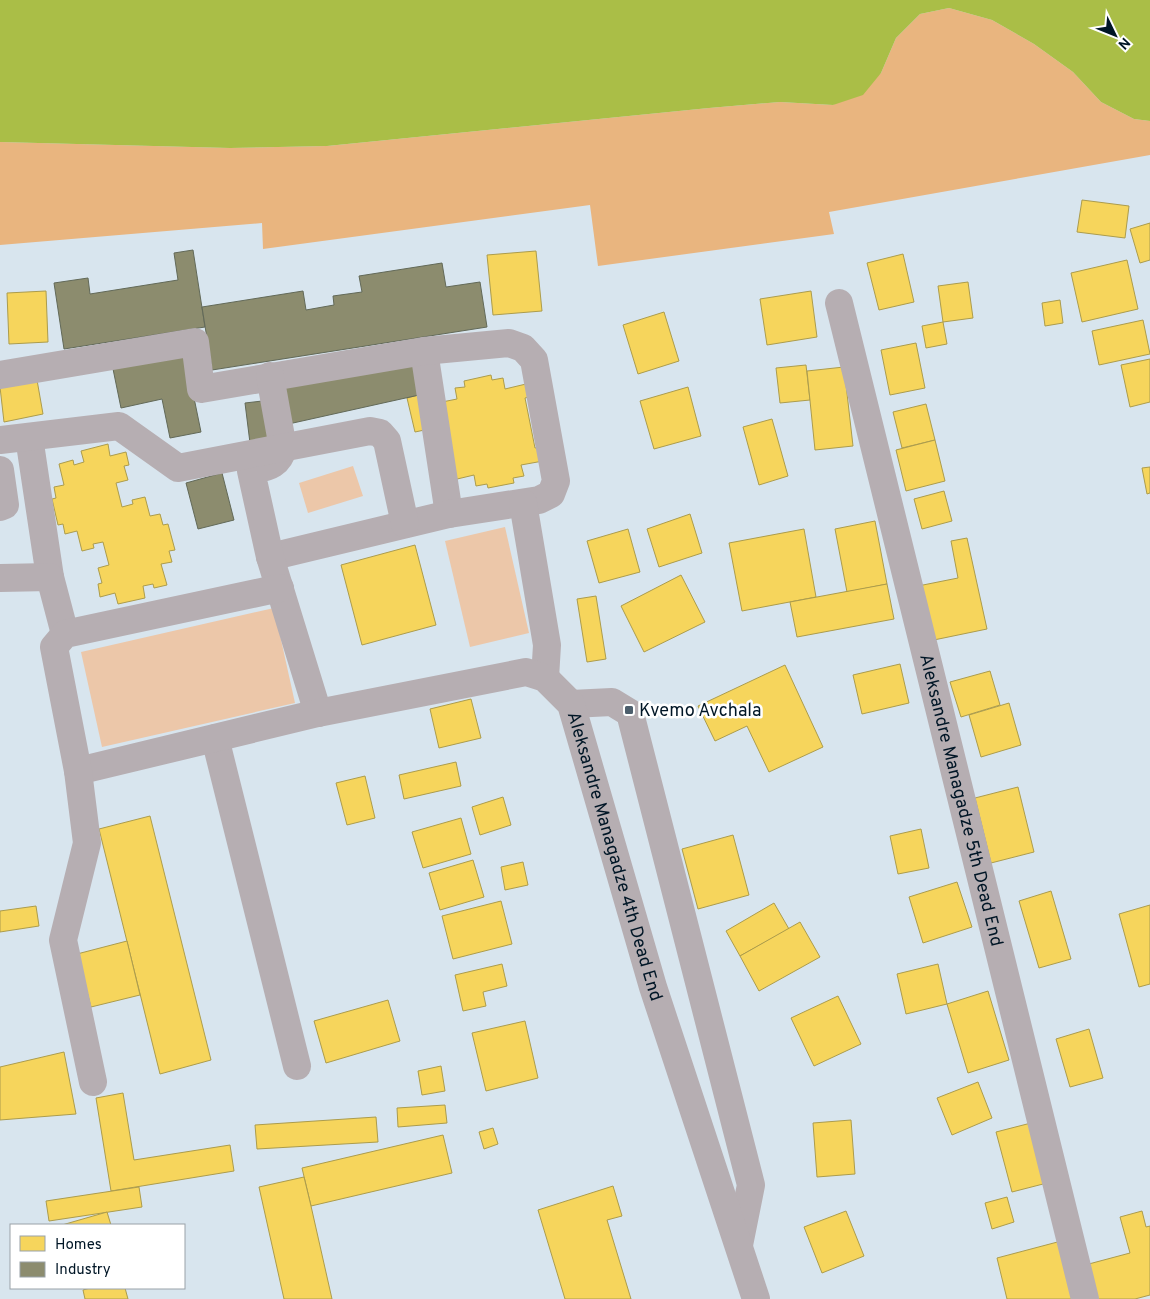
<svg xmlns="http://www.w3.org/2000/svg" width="1150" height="1299" font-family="Overpass,sans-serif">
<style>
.green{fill:#ecc7a9}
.forest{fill:#e9b57f}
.water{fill:#aabe47}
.homes{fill:#f6d55c;stroke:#ac9c4c}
.industry{fill:#8c8c6e;stroke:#626958}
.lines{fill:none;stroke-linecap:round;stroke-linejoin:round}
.minor{stroke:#b6aeb2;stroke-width:28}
.poi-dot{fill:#4c5e6c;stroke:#fff;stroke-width:2}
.labels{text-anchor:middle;stroke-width:5;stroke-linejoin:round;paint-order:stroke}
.poi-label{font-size:18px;fill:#001626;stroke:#fff;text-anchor:start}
.street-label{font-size:18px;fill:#001626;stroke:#fff}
</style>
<rect width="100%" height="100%" fill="#d8e5ee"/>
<!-- green -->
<g class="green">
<path d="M353,466L363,496L308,513L299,483Z"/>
<path d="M505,527L529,633L470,647L445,541Z"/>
<path d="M274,608L295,703L102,747L81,652Z"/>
</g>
<!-- forest -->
<path class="forest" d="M949,8L992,20L1034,44L1073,72L1101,102L1134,119L1150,121V155L829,212L834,234L598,266L590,205L263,249L262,223L0,245V142L230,148L327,146L709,108L780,102L833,105L881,73L896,38L920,14Z"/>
<!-- water -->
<path class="water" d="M0,0H1150V121L1134,119L1101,102L1073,72L1034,44L992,20L949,8L920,14L896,38L881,73L863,95L833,105L780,102L709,108L327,146L230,148L0,142Z"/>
<!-- homes -->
<g class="homes">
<path d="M1082,200L1129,206L1125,238L1077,232Z"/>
<path d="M1150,223V260L1140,263L1130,229Z"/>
<path d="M536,251L542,311L493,315L487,255Z"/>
<path d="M903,254L914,302L879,310L867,263Z"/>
<path d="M1127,260L1138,309L1082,322L1071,273Z"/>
<path d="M968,282L973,318L943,322L938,286Z"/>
<path d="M46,291L48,342L9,344L7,293Z"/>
<path d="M811,291L817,337L767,345L760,299Z"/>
<path d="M1060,300L1063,323L1045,326L1042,303Z"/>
<path d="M664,312L679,361L638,374L623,325Z"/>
<path d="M1143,320L1150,354L1099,365L1092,331Z"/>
<path d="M943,322L947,344L926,348L922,326Z"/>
<path d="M916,343L925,388L890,395L881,350Z"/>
<path d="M1150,359V402L1130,407L1121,365Z"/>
<path d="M806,365L810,400L780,403L776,368Z"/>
<path d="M844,367L853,446L815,450L807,371Z"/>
<path d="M491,375L492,380L503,378L505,389L526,384L529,397L525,398L535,448L540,447L543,461L521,465L524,476L513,478L514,483L488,488L487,484L476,486L474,475L453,480L437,403L457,399L455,388L465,387L464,381Z"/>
<path d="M37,380L43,414L4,422L0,387Z"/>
<path d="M688,387L701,436L654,449L640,401Z"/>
<path d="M426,393L434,428L415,432L407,398Z"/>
<path d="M926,404L935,440L902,448L893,412Z"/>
<path d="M772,419L788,476L759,485L743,427Z"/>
<path d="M935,440L945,481L906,491L896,450Z"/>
<path d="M108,444L110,456L126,452L129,465L124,466L128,480L116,483L122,507L133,504L132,500L145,497L150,516L160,514L163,525L168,524L175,550L169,551L172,562L161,564L167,585L154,588L153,584L143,586L145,598L118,604L115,593L100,597L98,584L102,583L98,568L109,565L103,542L93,544L94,548L82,551L77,531L65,534L63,524L58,525L52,499L56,498L54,487L64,485L59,464L73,460L74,465L84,462L81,451Z"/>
<path d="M1150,467V493L1147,494L1142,468Z"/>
<path d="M944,491L952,521L922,529L914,499Z"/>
<path d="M690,514L702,553L659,567L647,529Z"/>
<path d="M875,521L887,584L847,592L835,529Z"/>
<path d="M628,529L640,572L599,583L587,541Z"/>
<path d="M804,529L816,597L742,611L729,543Z"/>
<path d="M967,538L987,629L929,641L918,586L958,578L951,541Z"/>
<path d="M415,545L436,625L362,645L341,565Z"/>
<path d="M681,575L705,622L644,652L621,606Z"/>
<path d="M887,584L894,619L797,637L790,602Z"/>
<path d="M596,596L606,659L587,662L577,599Z"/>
<path d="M900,664L909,703L862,714L853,675Z"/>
<path d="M785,665L823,747L769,772L747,726L715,741L698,706Z"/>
<path d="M990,671L1000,705L961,717L950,682Z"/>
<path d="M471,699L481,738L439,748L430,709Z"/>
<path d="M1009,703L1021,745L981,757L969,715Z"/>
<path d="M456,762L461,786L404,799L399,775Z"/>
<path d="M365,776L375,818L347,825L336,783Z"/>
<path d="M1018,787L1034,852L991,863L975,798Z"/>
<path d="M503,797L511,825L480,835L472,807Z"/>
<path d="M150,816L211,1060L160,1074L99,829Z"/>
<path d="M461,818L471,854L423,868L412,832Z"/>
<path d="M921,829L929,868L898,874L890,836Z"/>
<path d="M733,835L749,895L698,909L682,849Z"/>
<path d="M473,860L484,897L440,910L429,873Z"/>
<path d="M523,862L528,885L505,890L501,867Z"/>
<path d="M957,882L972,927L923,943L909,897Z"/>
<path d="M1051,891L1071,959L1039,968L1019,901Z"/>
<path d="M501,901L512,944L453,959L442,916Z"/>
<path d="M774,903L789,929L740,956L726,931Z"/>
<path d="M1150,905V984L1139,987L1119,914Z"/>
<path d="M36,906L39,926L0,932V911Z"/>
<path d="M800,922L820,957L759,991L740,956Z"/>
<path d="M127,941L140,995L91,1007L77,954Z"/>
<path d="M502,964L507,986L483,992L486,1006L463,1011L455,975Z"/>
<path d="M938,964L947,1004L906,1014L897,974Z"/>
<path d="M988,991L1009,1060L968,1073L947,1004Z"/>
<path d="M838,996L861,1044L814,1066L791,1018Z"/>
<path d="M388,1000L400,1041L326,1063L314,1021Z"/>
<path d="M525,1021L538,1078L486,1091L472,1033Z"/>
<path d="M1089,1029L1103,1078L1070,1087L1056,1039Z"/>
<path d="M64,1052L76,1114L0,1120V1067Z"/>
<path d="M441,1066L445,1091L422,1095L418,1071Z"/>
<path d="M978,1082L992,1118L952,1135L937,1098Z"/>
<path d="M123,1093L134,1160L230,1145L234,1171L111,1191L96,1098Z"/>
<path d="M445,1105L447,1123L398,1127L397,1108Z"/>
<path d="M376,1117L378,1142L257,1149L255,1125Z"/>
<path d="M851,1120L855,1174L817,1177L813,1123Z"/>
<path d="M1031,1123L1047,1183L1012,1192L996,1132Z"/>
<path d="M493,1128L498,1144L484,1149L479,1132Z"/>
<path d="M443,1135L452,1173L311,1206L302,1168Z"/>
<path d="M304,1177L311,1206L332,1299H284L259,1187Z"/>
<path d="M613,1186L622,1216L607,1220L631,1299H565L538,1210Z"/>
<path d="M139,1187L142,1207L49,1221L46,1201Z"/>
<path d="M1007,1197L1014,1222L992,1229L985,1203Z"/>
<path d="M846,1211L864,1256L822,1273L804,1227Z"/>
<path d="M1142,1211L1146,1227L1150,1226V1295L1135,1299H1094L1085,1265L1130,1253L1120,1217Z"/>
<path d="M107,1212L111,1225H62Z"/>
<path d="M1065,1240L1080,1299H1007L997,1258Z"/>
<path d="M90,1288H125L128,1299H85L83,1290Z"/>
</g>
<!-- industry -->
<g class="industry">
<path d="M193,250L205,327L64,349L54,283L88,278L90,294L178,280L174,253Z"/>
<path d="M442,263L446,287L480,282L487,327L212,370L202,307L303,291L306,310L334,305L333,296L362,292L359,276Z"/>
<path d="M184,349L201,432L170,438L162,399L121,408L112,364Z"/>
<path d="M412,360L419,395L284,425L276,390Z"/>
<path d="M271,400L276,439L250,443L245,403Z"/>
<path d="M222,473L234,520L198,529L186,483Z"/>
</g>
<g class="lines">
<!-- minor -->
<g class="minor">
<path id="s1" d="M839,303L1085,1299"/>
<path d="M424,351L449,514"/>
<path d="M0,375L195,342L201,389L424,351L509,343L523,348L534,360L556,481L551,494L539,500L449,514L270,557"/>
<path d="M270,376L283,448C279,466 267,467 251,471L270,557L318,713"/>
<path d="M29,437L50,577"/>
<path d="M0,440L119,426L178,468L370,431L380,433L387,441L405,524"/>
<path d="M0,470L5,505L0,507"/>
<path d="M523,503L547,645L545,678"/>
<path d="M0,578L50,577L65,634"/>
<path d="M571,704L612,702L630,713L751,1185L739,1245"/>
<path d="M215,738L297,1066"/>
<path id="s2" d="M78,771L318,713L526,672L545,678L571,704L653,987L756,1299"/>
<path d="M93,1082L63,940L87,843L78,771L54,647L65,634L280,588"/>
</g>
</g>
<!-- markers -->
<rect class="poi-dot" x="624" y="705" width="10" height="10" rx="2.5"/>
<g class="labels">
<!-- poi labels -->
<g class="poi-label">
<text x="639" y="716">Kvemo Avchala</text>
</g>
<!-- street labels -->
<g class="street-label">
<text dy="6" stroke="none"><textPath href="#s1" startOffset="512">Aleksandre Managadze 5th Dead End</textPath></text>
<text dy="6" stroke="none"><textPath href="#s2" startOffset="674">Aleksandre Managadze 4th Dead End</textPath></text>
</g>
</g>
<!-- legend -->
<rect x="10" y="1224" width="175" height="65" fill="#ffffff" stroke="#99a2a8"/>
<rect x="20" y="1236" width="25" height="15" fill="#f6d55c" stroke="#99a2a8"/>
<text x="55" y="1249" font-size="15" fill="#001626">Homes</text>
<rect x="20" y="1262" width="25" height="15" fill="#8c8c6e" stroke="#99a2a8"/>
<text x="55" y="1274" font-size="15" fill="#001626">Industry</text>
<!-- north arrow -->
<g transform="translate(1115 35) rotate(133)" stroke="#ffffff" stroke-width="4" paint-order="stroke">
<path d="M0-4L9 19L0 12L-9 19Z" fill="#001626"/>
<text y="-8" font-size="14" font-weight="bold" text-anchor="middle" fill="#001626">N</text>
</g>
</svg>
